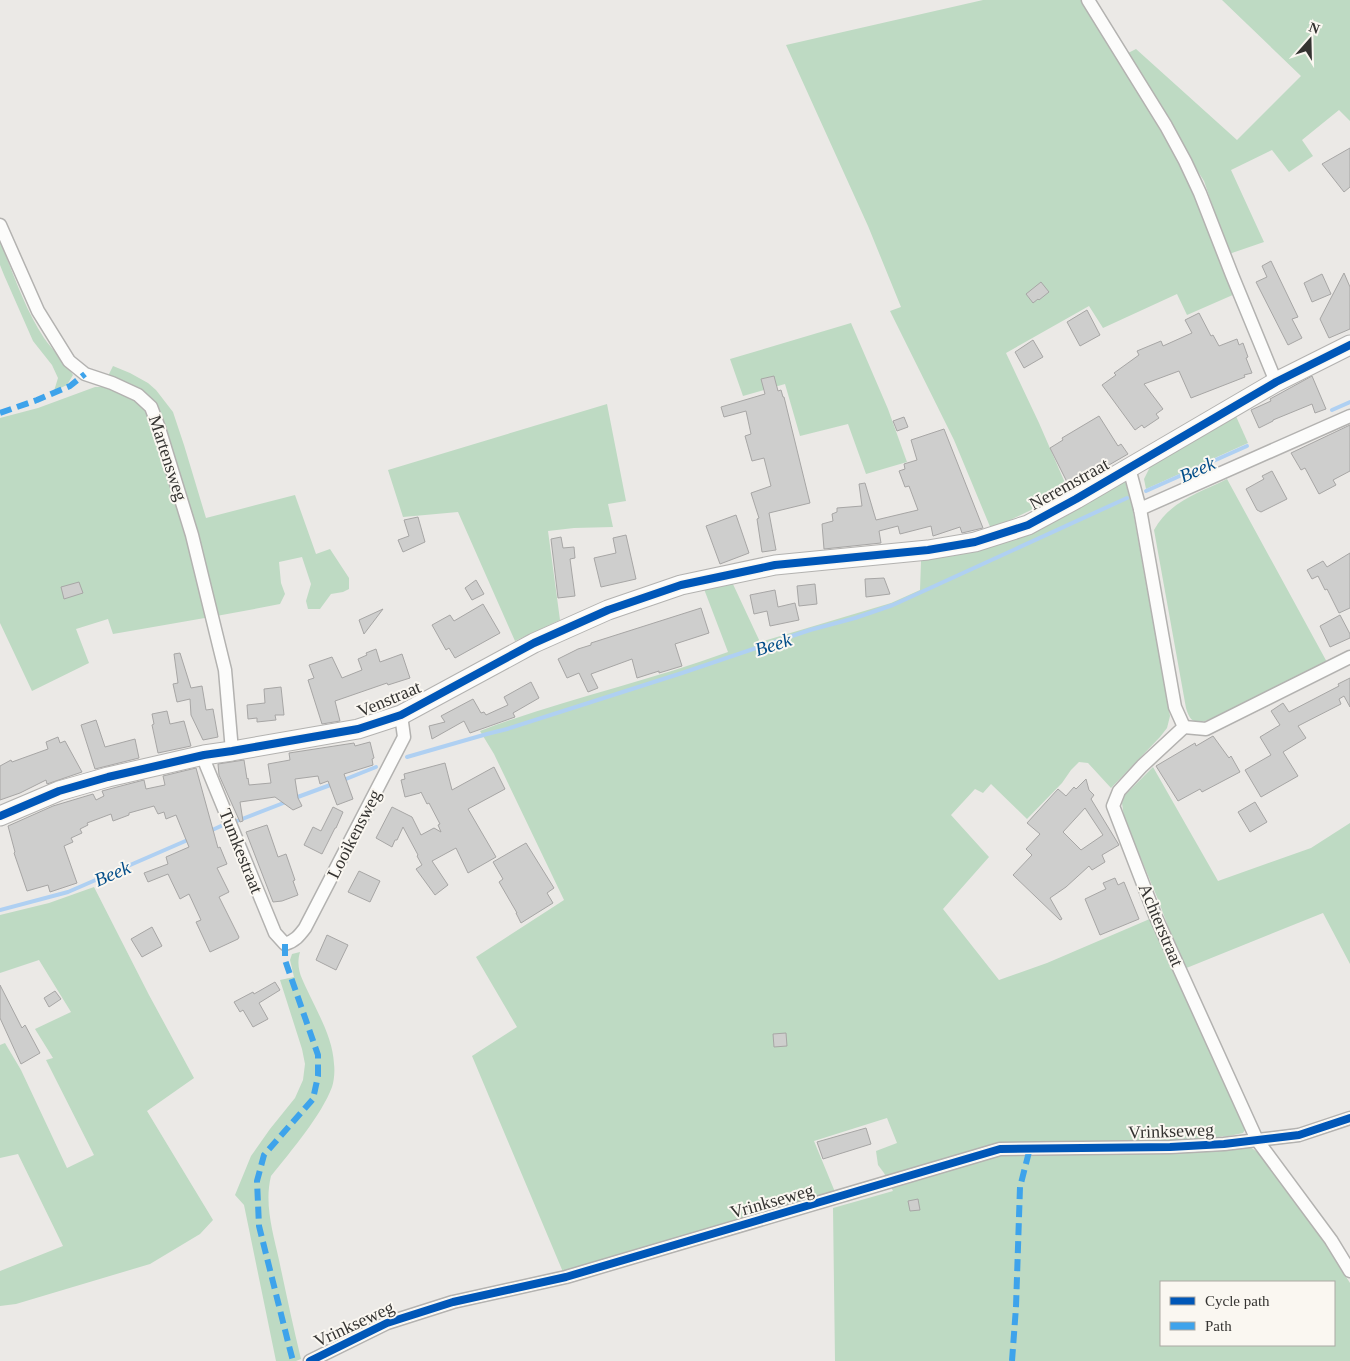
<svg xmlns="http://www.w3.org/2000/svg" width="1350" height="1361" font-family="Georgia,serif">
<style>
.green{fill:#bedac3;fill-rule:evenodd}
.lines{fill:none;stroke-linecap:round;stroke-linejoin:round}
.stream{stroke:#afd0f2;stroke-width:4}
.building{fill:#cececd;stroke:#a7a6a5;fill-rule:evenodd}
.street-casing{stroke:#b3b2b0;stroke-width:15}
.secondary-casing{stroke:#b3b2b0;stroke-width:21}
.street{stroke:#fcfcfb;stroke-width:12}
.secondary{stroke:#fcfcfb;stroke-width:19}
.quiet{stroke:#3ea3eb;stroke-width:6;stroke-dasharray:12 6;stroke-linecap:butt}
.cycleway-casing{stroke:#faf7f1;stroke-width:11}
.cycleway{stroke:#0057b8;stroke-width:8}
.labels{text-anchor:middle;stroke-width:4;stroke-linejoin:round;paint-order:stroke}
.street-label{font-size:18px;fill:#343331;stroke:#faf7f1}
.water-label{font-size:19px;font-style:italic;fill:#014c88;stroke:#faf7f1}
</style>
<rect width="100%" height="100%" fill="#ebe9e6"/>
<!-- green -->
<g class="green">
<path d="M983,0H1082L1174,153L1190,186L1235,294L1187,315L1177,294L1103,328L1089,306L1006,353L1039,423L1069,492L991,529L954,440L890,311L901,307L868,226L786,45Z"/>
<path d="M1222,0H1350V121L1339,110L1302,140L1313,156L1289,172L1272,150L1231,170L1264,242L1229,254L1204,181L1124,55L1136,49L1237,140L1301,76Z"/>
<path d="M0,241C13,273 25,309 44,338C53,351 65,361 73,375L67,385L54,391L58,378L52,365L33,341L4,275L0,265Z"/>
<path d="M851,323L888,409L907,462L866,474L848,424L800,436L785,384L743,396L730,359Z"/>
<path d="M113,366L130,373L148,383L156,390L173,412L184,445L206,518L295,495L316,554L330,549L349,578V589L343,592L331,594L320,609H308L306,601L311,584L302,557L279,562L281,583L285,594L280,604C225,615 169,624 113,634L108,619L76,629L89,663L32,691L0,623V418L38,408L95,387H105L108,376Z"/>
<path d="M607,404L626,501L608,504L613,527L574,528L548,531L560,620L515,641L458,512L403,517L388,470Z"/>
<path d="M1235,414L1248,443L1146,489L1144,479L1151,465Z"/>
<path d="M1227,479L1328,664L1215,717C1199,724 1191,726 1186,708L1154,530C1170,501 1199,493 1227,479Z"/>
<path d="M1125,481L1132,506L1170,716L1167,728L1160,737L1111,788L1088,763L1079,762L1071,770L1062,783L1027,819L991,784L983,793L975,789L951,815L989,857L943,909L999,980L1047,963L1152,918L1246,1128L1243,1133L1229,1136L1185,1140L1186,1150L1250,1147L1259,1153L1320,1235L1350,1283V1361H835L833,1208L893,1191L884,1173L878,1165L876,1151L897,1143L887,1118L814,1141L835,1192L563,1272L472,1056L517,1027L476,957L564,900L494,754L480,731C561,700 646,682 728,652L704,589L732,582L760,642L891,603L920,590L921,561L979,550ZM1161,1282H1334V1345H1161Z"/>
<path d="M1153,767L1218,881L1311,848L1350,823V964L1323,913L1184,969L1157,897L1124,818L1122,803L1125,795Z"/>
<path d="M94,887L149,995L194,1078L147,1111L213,1220L200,1234L150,1264L16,1304L0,1306V1271L63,1246L18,1154L0,1158V1045L5,1043L21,1070L67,1168L94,1155L46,1060L53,1058L35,1029L71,1012L39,960L0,973V915L49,903Z"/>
<path d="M300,952C295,970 303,980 310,996C320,1017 333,1040 334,1064C335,1071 334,1081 332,1087C321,1116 291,1151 271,1176C264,1204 273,1233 279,1260C286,1293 293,1326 301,1359L296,1361H276L244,1205L235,1195L251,1156L270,1129L295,1098L303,1080L305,1064L302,1049L280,980L294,977L290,960L292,954Z"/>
</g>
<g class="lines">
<!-- stream -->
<g class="stream">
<path d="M1332,410L1350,402"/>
<path d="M1146,491L1247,446"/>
<path d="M407,757L487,734L507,729L682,673L810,630L855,618L893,605L1127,498"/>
<path d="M341,781L376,767"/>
<path d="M295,798L333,784"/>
<path d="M237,821L286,802"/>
<path d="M210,831L221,826"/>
<path d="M0,910L68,892L190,839"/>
</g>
</g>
<!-- building -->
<g class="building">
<path d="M1350,148V187L1344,192L1322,164Z"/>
<path d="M1271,261L1298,317L1292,319L1302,338L1288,345L1256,282L1267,277L1262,266Z"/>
<path d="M1344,273L1350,287V329L1329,338L1320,319Z"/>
<path d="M1322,274L1331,294L1312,302L1304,283Z"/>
<path d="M1041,282L1049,292L1039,300L1038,299L1033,303L1026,294Z"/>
<path d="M1087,310L1100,335L1080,346L1067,322Z"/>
<path d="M1199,313L1211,336L1213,335L1219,346L1237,339L1239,345L1243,343L1248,357L1246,358L1252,373L1244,375L1245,377L1191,398L1179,371L1144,384L1163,409L1156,414L1159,418L1144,428L1142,425L1135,430L1102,385L1116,375L1114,373L1139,355L1137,351L1161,341L1163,346L1192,333L1185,320Z"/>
<path d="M1033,340L1043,357L1024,368L1015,352Z"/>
<path d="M774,376L778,391L781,390L783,397H784L810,503L769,513L776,550L762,552L757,519L759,518L751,493L771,486L764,458L752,461L745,436L751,434L746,411L724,417L721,407L765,394L761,379Z"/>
<path d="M1312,376L1326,409L1315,413L1312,404L1273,420V421L1259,428L1251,410L1271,401L1270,399Z"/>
<path d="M1099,416L1118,446L1121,444L1128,454L1083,480L1082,477L1068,484L1050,448L1063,440L1062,438Z"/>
<path d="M904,417L908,427L897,431L893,421Z"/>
<path d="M1350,425V471L1333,480L1336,485L1319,494L1305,468L1301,470L1291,453Z"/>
<path d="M944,429L983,528L962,533L960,527L933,536L931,526L900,534L898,526L879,531L881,543L824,549L822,524L833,521L832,514L837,512V508L862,506L859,484L865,483L876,520L918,510L909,486L905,487L899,471L905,469L904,464L917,460L911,440Z"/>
<path d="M1272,471L1287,499L1261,512L1257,510L1246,489L1264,479L1262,476Z"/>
<path d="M736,515L749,553L720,564L706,526Z"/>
<path d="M418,517L425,542L403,552L398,540L409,536L404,520Z"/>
<path d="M626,535L636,579L601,587L594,558L616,553L613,538Z"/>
<path d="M561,537L563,548L574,547L575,558L570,559L575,596L558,598L551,539Z"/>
<path d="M1350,553V608L1339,613L1327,589L1325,590L1318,576L1312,579L1307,570L1323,561L1327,567Z"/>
<path d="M884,578L890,594L866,597L865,579Z"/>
<path d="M476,580L484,594L472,600L465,588Z"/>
<path d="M79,582L83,593L64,599L61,587Z"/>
<path d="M815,584L817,604L799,606L797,586Z"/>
<path d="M775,590L778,607L795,603L799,620L770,626L767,611L754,614L750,595Z"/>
<path d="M483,604L500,633L455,658L449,648L446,650L432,625L450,615L454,621Z"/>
<path d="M701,608L709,633L675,644L682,666L659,673V671L637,678L632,659L591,674L598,688L588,692L579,673L567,678L558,659L578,649L591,645V643Z"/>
<path d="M383,609L364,634L359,620Z"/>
<path d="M1340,615L1350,634V638L1330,647L1320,626Z"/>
<path d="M376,649L380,662L402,654L410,678L388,685L387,683L335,701L340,721L322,724L308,680L314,678L309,665L332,657L342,678L362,670L358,659L367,655L366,653Z"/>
<path d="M180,653L191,688L202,686L206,710L213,709L218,737L203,740L191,715L190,699L177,702L173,684L178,683L174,654Z"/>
<path d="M1350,678V707L1344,696L1339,699L1341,704L1298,726L1306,738L1283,752L1298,776L1261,797L1245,770L1271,755L1260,737L1280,725L1271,711L1283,703L1289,712L1339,686L1338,684Z"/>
<path d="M531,682L539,698L513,713L515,717L470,733L464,721L432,739L429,726L445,722L441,716L473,699L481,713L484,712L486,715L508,705L504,697Z"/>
<path d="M281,687L284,715H275L276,720L257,722V718L248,719L247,705L265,703L264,689Z"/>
<path d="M167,711L170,724L184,721L191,746L158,753L152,725L154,724L152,714Z"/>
<path d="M96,720L105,747L135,739L139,758L95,769L81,725Z"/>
<path d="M1213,736L1229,758L1231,756L1240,772L1202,792L1200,789L1178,801L1156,766L1195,743L1196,746Z"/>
<path d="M58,737L60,743L65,741L82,772L47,784L46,780L20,793L0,800V766L11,760L12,762L48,749L46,742Z"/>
<path d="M370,742L374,758L372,759L373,765L344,774L353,799L337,805L328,781L320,784L318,776L295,779L298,798L302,806L293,810L275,797L240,802L243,821L240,822L219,775L218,764L244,760L247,779L248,778L249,785L271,783L268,764L290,760L289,753L354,743L355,746Z"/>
<path d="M445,763L452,790L494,767L505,789L468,809L496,857L468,873L456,848L432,861L448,885L435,895L416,869L422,865L417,856L418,855L403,827L397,840H395L392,847L376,838L392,807L412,817L421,835L434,828L441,832L438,825L440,824L429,803L427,804L421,792L420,793L405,797L401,780L405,779L404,774Z"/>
<path d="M196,768L218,848L220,847L227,864L217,868L229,892L219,897L239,937L238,939L210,952L196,922L201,920L189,894L180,899L168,874L148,882L144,873L168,864L166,857L189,847L176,815L166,819L164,812L158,814L154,806L129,813V815L113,821L111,814L87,823L88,825L80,829L82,833L71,838L73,842L64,846L77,883L50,892L48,885L27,891L14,853L15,852L8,826L53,806L93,794L96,800L104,796L102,791L117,787L144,780L146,789L165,785L163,776Z"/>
<path d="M1086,779L1089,790L1094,795L1091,799L1119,845L1102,855L1105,862L1092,870L1089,866L1066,887L1050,898L1062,919L1060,920L1013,875L1032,855L1026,849L1040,834L1027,823L1058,789L1066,796L1074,787L1076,789ZM1085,808L1103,835L1081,850L1063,832Z"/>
<path d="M1255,802L1267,822L1250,832L1238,812Z"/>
<path d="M333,807L343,812L336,828H335L322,854L304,845L313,827L321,831Z"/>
<path d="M267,825L278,857L286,854L295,880L293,881L298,895L282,901L273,902L246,832Z"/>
<path d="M526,843L554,888L547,893L553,903L521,923L516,913H517L499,882L503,879L493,862Z"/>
<path d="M359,871L380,881L370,902L348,892Z"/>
<path d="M1115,878L1118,885L1124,882L1139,919L1100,935L1085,899L1106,889L1103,883Z"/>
<path d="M152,927L162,946L142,957L131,939Z"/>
<path d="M327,935L348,945L336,970L316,960Z"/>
<path d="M275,982L280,990L259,1003L268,1019L253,1027L243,1010L240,1012L234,1002L253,992L254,994Z"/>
<path d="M0,985L22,1028L25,1025L40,1053L21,1064L0,1018Z"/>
<path d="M55,991L61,999L49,1007L44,998Z"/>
<path d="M786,1033L787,1046L774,1047L773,1034Z"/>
<path d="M866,1128L871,1144L823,1159L817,1142Z"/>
<path d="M918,1199L920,1210L910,1211L908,1201Z"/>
</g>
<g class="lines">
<defs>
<g id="street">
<path d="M1088,0L1166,126L1185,161L1200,193L1232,275L1276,382"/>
<path d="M0,225L38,311L69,361L85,374L112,383L138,395L151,407L159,428L192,535L225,670L232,751"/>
<path d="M1129,468L1140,509L1175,707L1184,727"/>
<path d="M1140,509L1350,416"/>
<path d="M1184,727L1142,766L1119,791L1113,806L1155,915L1257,1140L1331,1240L1350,1271"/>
<path d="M1184,727L1206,729L1350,657"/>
<path d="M204,755L206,765L275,933L285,944C295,941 299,936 305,928L404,737L401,715"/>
<path d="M310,1361L387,1323L453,1302L566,1277L1000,1149L1170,1147L1224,1144L1299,1135L1350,1118"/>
</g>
<path id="secondary" d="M0,816L59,791L108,777L204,755L232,751L358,729L401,715L534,643L608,610L681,585L775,565L928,550L975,542L1028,525L1076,499L1276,382L1350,345"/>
</defs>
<!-- street casing -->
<use href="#street" class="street-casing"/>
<!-- secondary casing -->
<use href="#secondary" class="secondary-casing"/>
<!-- street -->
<use href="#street" class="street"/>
<!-- secondary -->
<use href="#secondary" class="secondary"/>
<!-- quiet -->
<g class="quiet">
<path d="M0,413L37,400L70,386L85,374"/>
<path d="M285,944V960L318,1055V1076L313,1099L264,1155L257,1181L259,1226L289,1346L293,1361"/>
<path d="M1012,1361L1016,1307L1020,1187L1030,1148"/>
</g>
<defs>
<g id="cycleway">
<path d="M0,816L59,791L108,777L204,755L232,751L358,729L401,715L534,643L608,610L681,585L775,565L928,550L975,542L1028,525L1076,499L1276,382L1350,345"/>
<path d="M310,1361L387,1323L453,1302L566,1277L1000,1149L1170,1147L1224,1144L1299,1135L1350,1118"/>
</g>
</defs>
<!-- cycleway casing -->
<use href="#cycleway" class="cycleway-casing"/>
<!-- cycleway -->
<use href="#cycleway" class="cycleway"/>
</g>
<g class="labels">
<!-- street labels -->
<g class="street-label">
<text transform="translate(168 458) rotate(72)" y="6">Martensweg</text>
<text transform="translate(1069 484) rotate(-29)" y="6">Neremstraat</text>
<text transform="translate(389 699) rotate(-23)" y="6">Venstraat</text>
<text transform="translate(354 834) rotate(-63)" y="6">Looikensweg</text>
<text transform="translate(241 851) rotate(68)" y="6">Tumkestraat</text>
<text transform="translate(1161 925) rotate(67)" y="6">Achterstraat</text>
<text transform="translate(1171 1131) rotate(-2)" y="6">Vrinkseweg</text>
<text transform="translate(772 1201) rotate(-16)" y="6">Vrinkseweg</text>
<text transform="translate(354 1324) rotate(-25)" y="6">Vrinkseweg</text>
</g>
<!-- water labels -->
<g class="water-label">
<text transform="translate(1197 469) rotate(-24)" y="7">Beek</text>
<text transform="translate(773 644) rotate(-18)" y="7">Beek</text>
<text transform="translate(112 873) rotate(-23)" y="7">Beek</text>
</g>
</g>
<!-- legend -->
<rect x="1160" y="1281" width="175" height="65" fill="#faf7f1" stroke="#aba9a4"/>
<rect x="1170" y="1297" width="25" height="8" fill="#0057b8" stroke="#aba9a4"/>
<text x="1205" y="1306" font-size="15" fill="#343331">Cycle path</text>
<rect x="1170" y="1322" width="25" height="8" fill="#3ea3eb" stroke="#aba9a4"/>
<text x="1205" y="1331" font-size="15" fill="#343331">Path</text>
<!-- north arrow -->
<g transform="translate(1310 40) rotate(20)" stroke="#faf7f1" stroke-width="4" paint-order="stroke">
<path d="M0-4L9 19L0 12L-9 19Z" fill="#343331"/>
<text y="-8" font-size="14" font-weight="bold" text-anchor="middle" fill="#343331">N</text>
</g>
</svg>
